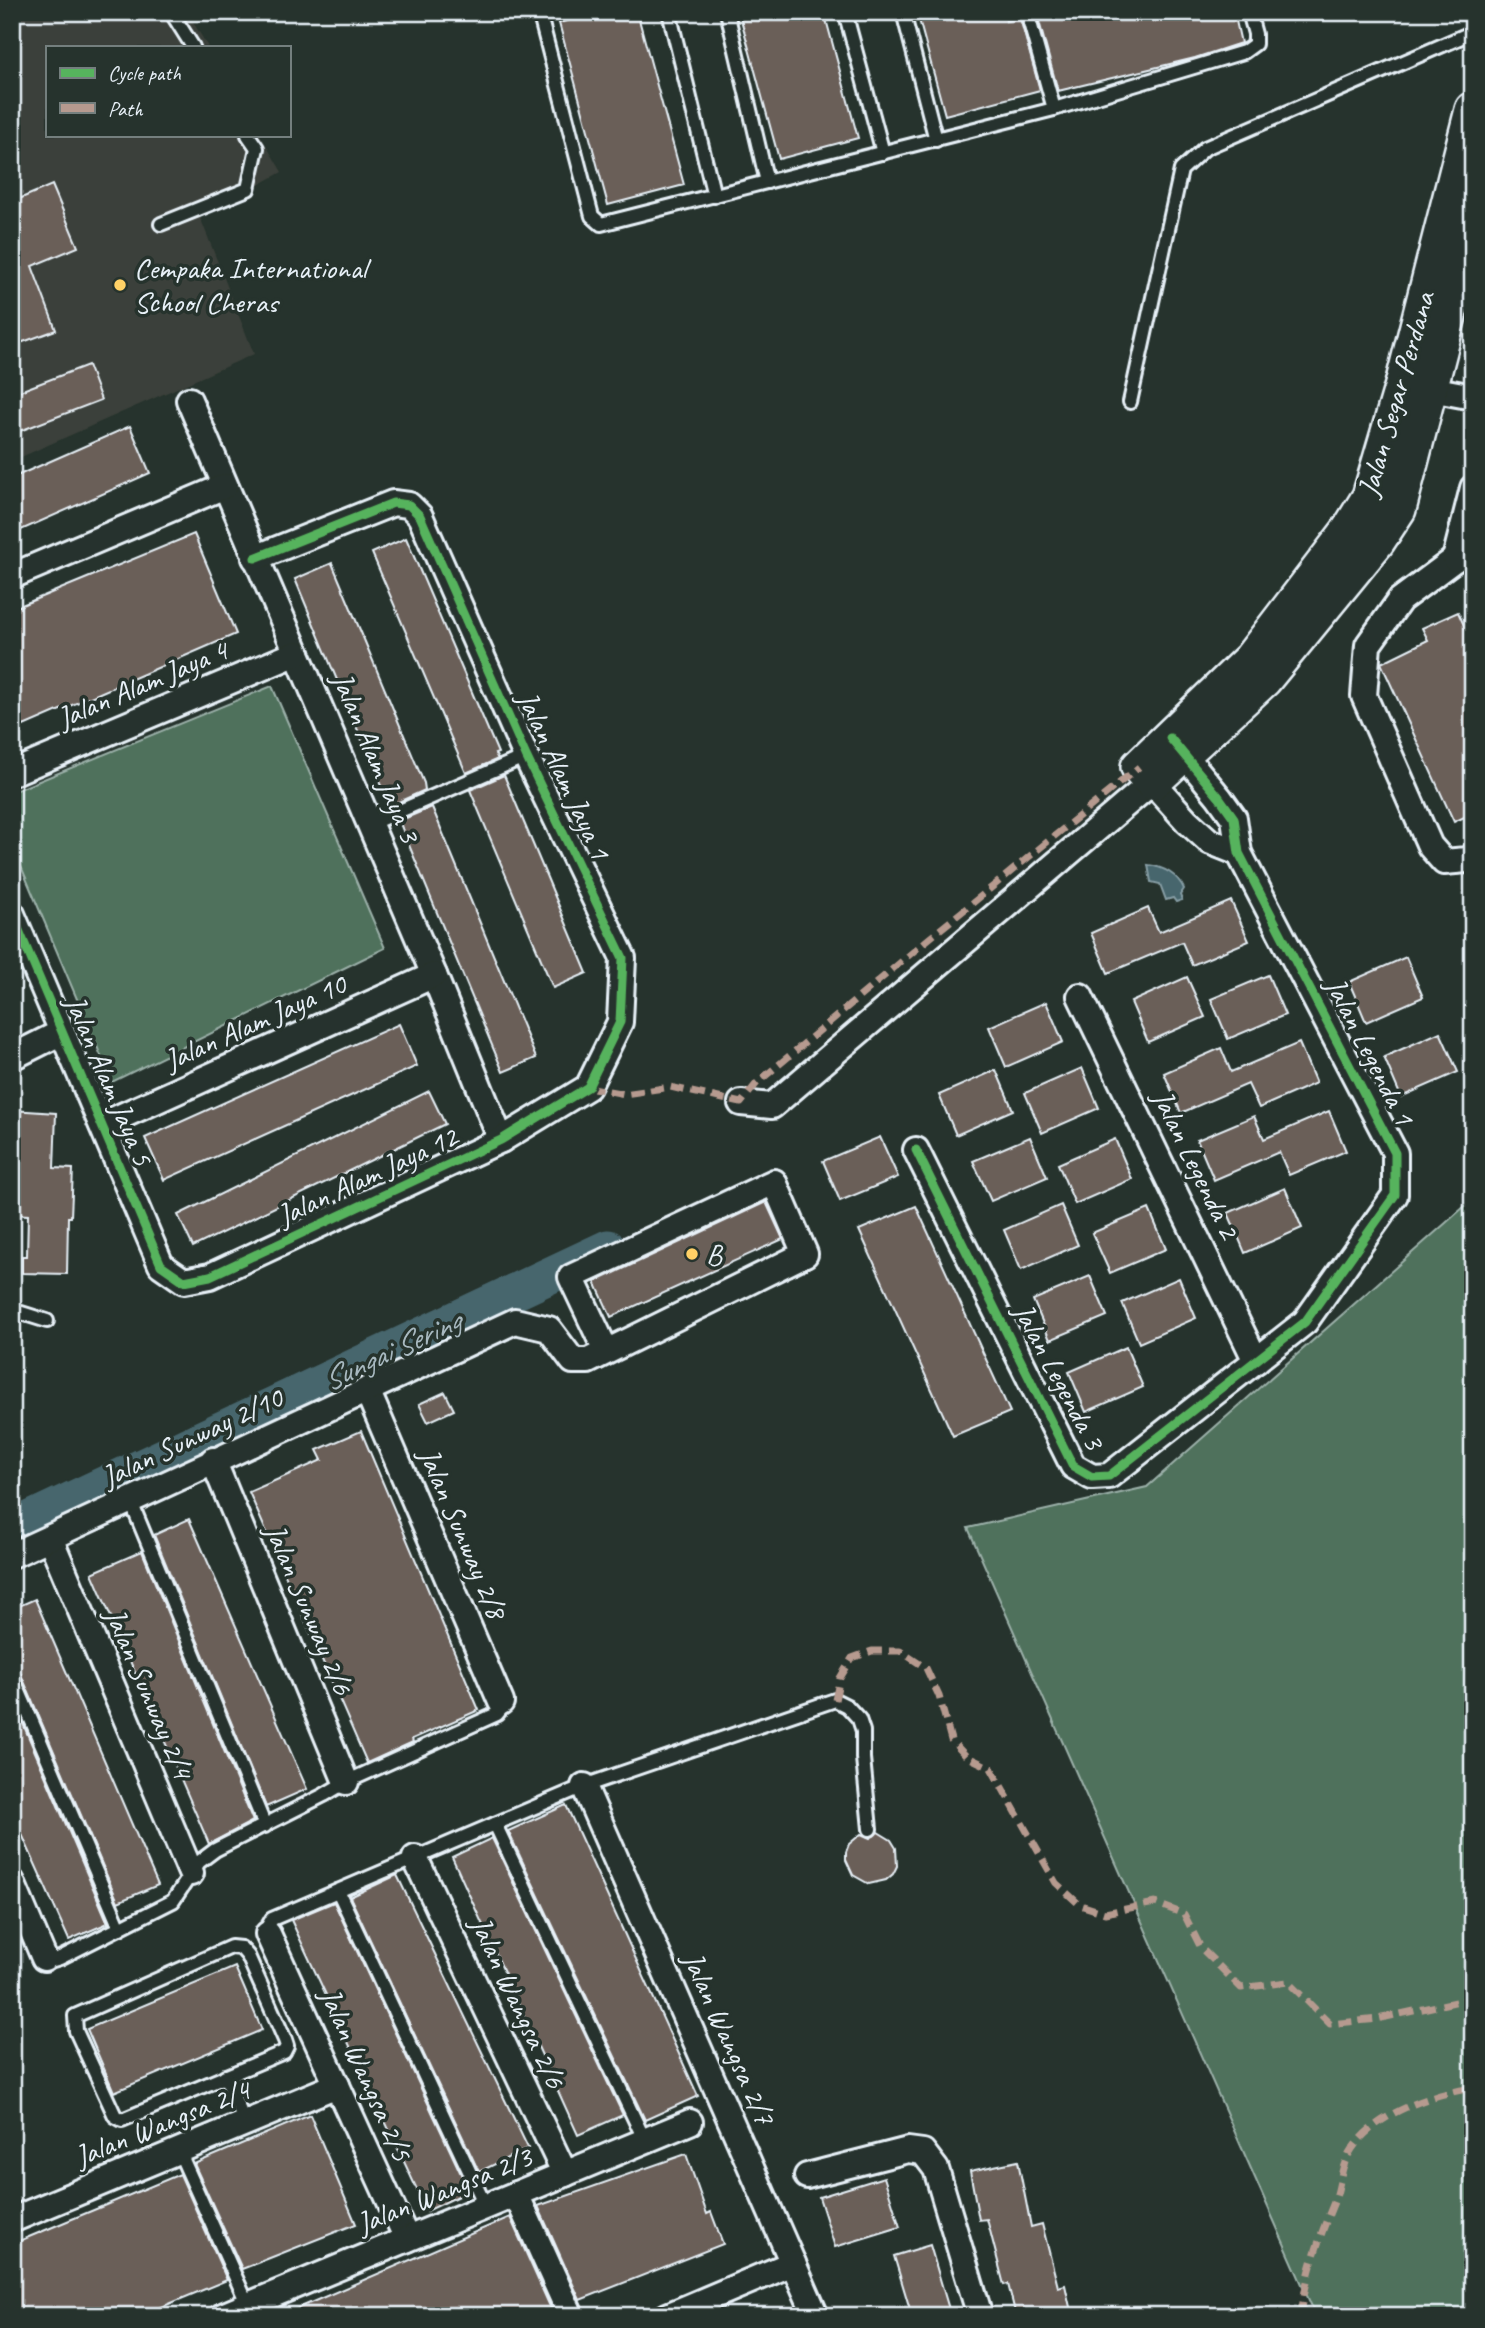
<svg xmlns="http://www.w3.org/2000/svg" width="1485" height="2328" font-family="Caveat,sans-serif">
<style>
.built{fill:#3b403a}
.green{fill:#50715c;stroke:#9cb1aa;stroke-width:2}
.water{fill:#47666d;stroke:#879ea5;stroke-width:2}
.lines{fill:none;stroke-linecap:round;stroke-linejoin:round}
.river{stroke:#47666d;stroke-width:37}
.building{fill:#6b5f58;stroke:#e8f1f8;stroke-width:2}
.lane-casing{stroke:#e8f1f8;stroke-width:18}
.street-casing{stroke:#e8f1f8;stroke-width:30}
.secondary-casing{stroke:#e8f1f8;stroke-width:40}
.lane{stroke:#26332d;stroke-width:12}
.street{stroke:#26332d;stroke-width:24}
.secondary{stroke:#26332d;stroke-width:35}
.quiet{stroke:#b69a8f;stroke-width:7;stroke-dasharray:14 7;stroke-linecap:butt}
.cycleway-casing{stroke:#26332d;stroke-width:13}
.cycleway{stroke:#56b35d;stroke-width:9}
.poi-dot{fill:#ffd166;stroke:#26332d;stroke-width:2.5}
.labels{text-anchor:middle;stroke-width:7;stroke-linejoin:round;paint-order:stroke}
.poi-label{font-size:30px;fill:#e8f1f8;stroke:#26332d;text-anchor:start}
.street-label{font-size:30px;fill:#e8f1f8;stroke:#26332d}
.water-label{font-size:32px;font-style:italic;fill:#a8b9c0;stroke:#26332d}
</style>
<rect width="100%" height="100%" fill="#26332d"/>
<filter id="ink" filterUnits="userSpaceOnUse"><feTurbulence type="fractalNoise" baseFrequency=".0143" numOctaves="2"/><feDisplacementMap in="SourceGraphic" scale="14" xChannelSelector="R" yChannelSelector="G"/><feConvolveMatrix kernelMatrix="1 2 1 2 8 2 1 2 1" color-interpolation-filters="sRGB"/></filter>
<g filter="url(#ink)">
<!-- built -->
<path class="built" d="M12,12H187L208,47H47V135H260L282,172L200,217L254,354L12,461Z"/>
<!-- green -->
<g class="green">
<path d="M272,686L385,948L112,1082L12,845V792Z"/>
<path d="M1473,1199V2316H1316L968,1528L1147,1487Z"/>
</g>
<!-- water -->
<path class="water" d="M1148,865C1164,867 1178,875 1184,889L1180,895L1182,900L1176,902L1173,898L1166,900L1160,884L1151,882Z"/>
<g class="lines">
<!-- river -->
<path class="river" d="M12,1528L608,1248"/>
</g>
<!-- building -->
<g class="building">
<path d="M598,12H637L684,185L608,205L559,23Z"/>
<path d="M739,12H824L858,138L779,159Z"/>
<path d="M917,12H1004L1006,21L1020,18L1040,90L945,115Z"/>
<path d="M1042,12H1234L1241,43L1195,58L1058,91L1037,14Z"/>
<path d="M52,185L78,247L32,266L56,330L12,346V202Z"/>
<path d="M88,365L101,400L12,434V394Z"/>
<path d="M130,426L150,473L12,534V478Z"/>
<path d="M194,534L236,634L12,731V609Z"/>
<path d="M406,538L498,753L495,754L498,759L466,773L372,553Z"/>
<path d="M332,563L424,783L425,790L392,805L389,797L386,798L295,579Z"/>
<path d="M1458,612L1473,645V813L1454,822L1381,663L1428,640L1422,628Z"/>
<path d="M504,775L587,973L553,988L470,790Z"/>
<path d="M432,807L536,1058L503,1072L399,821Z"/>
<path d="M1231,901L1249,941L1192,965L1182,942L1108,973L1091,933L1148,908L1159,932Z"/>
<path d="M1406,957L1423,997L1366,1022L1349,982Z"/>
<path d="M1268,975L1285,1015L1228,1039L1211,999Z"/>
<path d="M1187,977L1205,1017L1148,1042L1131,1002Z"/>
<path d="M1046,1002L1063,1042L1006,1067L989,1027Z"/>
<path d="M399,1024L417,1066L164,1180L145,1138Z"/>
<path d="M1440,1032L1458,1072L1401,1097L1384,1057Z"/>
<path d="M1299,1043L1316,1083L1259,1108L1248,1084L1181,1113L1164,1073L1221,1048L1231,1072Z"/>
<path d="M1082,1068L1099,1108L1042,1133L1025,1093Z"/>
<path d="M996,1070L1013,1110L956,1135L939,1095Z"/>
<path d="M429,1091L445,1124L193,1247L178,1215Z"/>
<path d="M12,1110L56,1113L54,1168L73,1169L71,1217H68L67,1274L22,1273V1256H27L28,1215L12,1214Z"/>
<path d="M1329,1111L1346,1151L1289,1175L1279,1152L1214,1180L1197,1140L1254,1116L1264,1139Z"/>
<path d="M880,1137L898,1177L840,1201L823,1161Z"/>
<path d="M1030,1137L1047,1177L991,1201L973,1161Z"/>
<path d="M1115,1139L1132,1179L1075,1204L1058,1164Z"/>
<path d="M1285,1188L1302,1228L1245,1253L1228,1213Z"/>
<path d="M766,1202L783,1239L611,1317L595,1282Z"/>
<path d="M1061,1205L1078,1245L1021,1270L1004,1230Z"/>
<path d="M916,1206L1010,1412L953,1436L859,1230Z"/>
<path d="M1149,1209L1166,1249L1110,1273L1092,1233Z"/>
<path d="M1090,1276L1107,1316L1050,1340L1033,1300Z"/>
<path d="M1179,1278L1196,1318L1139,1343L1122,1303Z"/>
<path d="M1126,1347L1143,1387L1086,1412L1069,1372Z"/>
<path d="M445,1392L454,1410L428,1422L419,1404Z"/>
<path d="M361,1431L479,1710L412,1739L413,1742L367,1763L249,1492L322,1460L317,1450Z"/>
<path d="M189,1519L307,1789L266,1807L154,1535Z"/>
<path d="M142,1551L253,1821L209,1844L92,1573Z"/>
<path d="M35,1599L158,1885L118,1902L20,1672L12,1666V1609Z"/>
<path d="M12,1698L108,1923L69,1940L12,1812Z"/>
<path d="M566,1805L698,2096L645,2120L508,1831Z"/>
<path d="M878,1832L891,1840L896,1848L897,1866L893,1874L886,1880L869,1884L853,1875L846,1860V1852L849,1844L861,1834L870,1838Z"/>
<path d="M492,1838L623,2115L578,2135L452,1857Z"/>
<path d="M397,1875L528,2148L479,2172L350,1897Z"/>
<path d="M334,1902L469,2191L427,2211L291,1920Z"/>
<path d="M235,1967L262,2030L114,2092L87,2029Z"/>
<path d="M310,2115L356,2224L242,2269L194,2164Z"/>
<path d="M686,2154L707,2214L711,2212L723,2244L580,2300L538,2206Z"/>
<path d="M1018,2161L1031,2227L1042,2224L1058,2287L1065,2285L1072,2316H1016L1008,2284L1004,2285L987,2219L979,2220L970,2171Z"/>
<path d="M180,2174L227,2280L140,2316H12V2244Z"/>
<path d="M884,2177L900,2227L835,2247L819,2197Z"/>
<path d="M510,2217L552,2311L550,2312L552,2316H280Z"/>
<path d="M930,2245L951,2316H912L894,2256Z"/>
</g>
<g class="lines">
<defs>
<g id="lane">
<path d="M171,12L193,47"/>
<path d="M539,12L592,216L601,224L1054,109L1244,52L1255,44V34L1249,12"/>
<path d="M669,12L714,196"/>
<path d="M727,12L767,182"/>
<path d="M845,12L883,153"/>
<path d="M903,12L936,140"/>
<path d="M1027,12L1054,109"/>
<path d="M161,224L248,189L257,148L248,135"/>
<path d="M1130,402L1181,170L1205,148L1473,32"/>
<path d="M370,824L526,756"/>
<path d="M12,1310L47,1321"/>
<path d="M131,1502L265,1826"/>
<path d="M12,1675L120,1928"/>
<path d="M495,1824L645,2141"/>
<path d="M338,1891L486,2207"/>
<path d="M268,1934V1926L272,1919L584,1786L835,1700L847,1706L859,1719L863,1731V1758L870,1829"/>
<path d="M231,1947L241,1948L248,1956L285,2040L287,2046L284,2052L122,2120L115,2116L76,2031L75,2016Z"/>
<path d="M44,1958L50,1961L60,1958L173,1901L199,1862L215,1850L324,1795L346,1782L497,1714L502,1708L501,1702"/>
<path d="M225,2076L245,2123"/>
<path d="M179,2151L248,2305"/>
</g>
<g id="street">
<path d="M1415,386L1473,397"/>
<path d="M189,400L434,975L501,1140"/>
<path d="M1455,559L1400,600L1368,645L1364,696L1430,846L1444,862L1467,860L1473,856"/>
<path d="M1455,559L1473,488"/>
<path d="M12,576L225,486"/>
<path d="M12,773L297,653"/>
<path d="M12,914L161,1265L184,1281L210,1276L501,1140L588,1087L620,1022L623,958L526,756L420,516L409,505L393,503L255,558"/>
<path d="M1080,996L1256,1361"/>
<path d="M12,1057L62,1032"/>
<path d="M741,1103L772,1106L1152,782L1187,821L1209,841L1239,853"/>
<path d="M102,1125L434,975"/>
<path d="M916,1150L1073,1466L1092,1477L1109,1476L1305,1322L1395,1195V1153L1239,853L1234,818L1219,797L1173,741"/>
<path d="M367,1390L501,1702"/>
<path d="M213,1460L346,1782"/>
<path d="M50,1538L191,1873"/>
<path d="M12,1555C180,1478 348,1399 515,1321L549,1329L573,1361H588L805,1254L774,1182L571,1277L606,1351"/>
<path d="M584,1786L816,2316"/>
<path d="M415,1858L565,2174"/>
<path d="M12,1882L44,1958"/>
<path d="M268,1934L407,2239"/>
<path d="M807,2176L908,2150L923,2152L936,2169L980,2316"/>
<path d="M516,2194L571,2316"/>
<path d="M12,2220L337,2085"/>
<path d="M222,2316L690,2122"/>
<path d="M667,2316L793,2263"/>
</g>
<path id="secondary" d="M1473,110L1403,385L1370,497L1349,531L1251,659L1139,767L1152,782L1264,679L1377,541L1398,509L1473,219"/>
</defs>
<!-- lane casing -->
<use href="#lane" class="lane-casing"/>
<!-- street casing -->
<use href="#street" class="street-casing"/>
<!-- secondary casing -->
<use href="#secondary" class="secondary-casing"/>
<!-- lane -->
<use href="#lane" class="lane"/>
<!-- street -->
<use href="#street" class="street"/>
<!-- secondary -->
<use href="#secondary" class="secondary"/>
<!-- quiet -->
<g class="quiet">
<path d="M588,1087L625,1094L670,1087L741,1103L757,1083L926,941L1139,767"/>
<path d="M835,1700L840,1678L852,1658L872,1651H900L926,1668L939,1696L951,1740L966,1756L991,1768L1056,1883L1080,1905L1105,1913L1155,1903L1184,1914L1201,1948L1241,1988L1288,1982L1330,2024L1377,2019L1473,1998"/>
<path d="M1301,2316C1306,2274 1318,2241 1334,2202C1340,2189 1340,2173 1346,2160C1366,2116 1428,2095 1473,2088"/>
</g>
<defs>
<g id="cycleway">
<path d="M12,914L161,1265L184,1281L210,1276L501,1140L588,1087L620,1022L623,958L526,756L420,516L409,505L393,503L255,558"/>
<path d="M916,1150L1073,1466L1092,1477L1109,1476L1305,1322L1395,1195V1153L1239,853L1234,818L1219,797L1170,738"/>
</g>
</defs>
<!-- cycleway casing -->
<use href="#cycleway" class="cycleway-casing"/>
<!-- cycleway -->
<use href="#cycleway" class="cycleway"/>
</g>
</g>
<!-- markers -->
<g class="poi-dot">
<circle cx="120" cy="285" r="7"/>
<circle cx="692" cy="1254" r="7"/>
</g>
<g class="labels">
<!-- poi labels -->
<g class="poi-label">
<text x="134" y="278">Cempaka International<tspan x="134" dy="34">School Cheras</tspan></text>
<text x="706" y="1264">B</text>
</g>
<!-- street labels -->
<g class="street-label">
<text transform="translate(1396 394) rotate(-74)" y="10">Jalan Segar Perdana</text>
<text transform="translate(142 684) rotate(-23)" y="10">Jalan Alam Jaya 4</text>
<text transform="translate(376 757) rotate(67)" y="10">Jalan Alam Jaya 3</text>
<text transform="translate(564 775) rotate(65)" y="10">Jalan Alam Jaya 1</text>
<text transform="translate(255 1022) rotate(-24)" y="10">Jalan Alam Jaya 10</text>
<text transform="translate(1370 1051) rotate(63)" y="10">Jalan Legenda 1</text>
<text transform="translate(109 1080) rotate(67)" y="10">Jalan Alam Jaya 5</text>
<text transform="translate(1196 1164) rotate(64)" y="10">Jalan Legenda 2</text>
<text transform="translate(367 1176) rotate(-25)" y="10">Jalan Alam Jaya 12</text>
<text transform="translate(1059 1376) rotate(62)" y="10">Jalan Legenda 3</text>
<text transform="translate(192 1437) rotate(-25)" y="10">Jalan Sunway 2/10</text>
<text transform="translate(463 1533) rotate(67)" y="10">Jalan Sunway 2/8</text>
<text transform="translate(309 1609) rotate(67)" y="10">Jalan Sunway 2/6</text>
<text transform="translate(149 1693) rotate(67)" y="10">Jalan Sunway 2/4</text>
<text transform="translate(518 2002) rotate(65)" y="10">Jalan Wangsa 2/6</text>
<text transform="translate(729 2038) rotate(66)" y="10">Jalan Wangsa 2/7</text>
<text transform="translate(366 2074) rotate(66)" y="10">Jalan Wangsa 2/5</text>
<text transform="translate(162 2123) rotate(-22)" y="10">Jalan Wangsa 2/4</text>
<text transform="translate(444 2190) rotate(-22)" y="10">Jalan Wangsa 2/3</text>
</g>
<!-- water labels -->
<g class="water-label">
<text transform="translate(391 1350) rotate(-25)" y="11">Sungai Sering</text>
</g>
</g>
<!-- margin -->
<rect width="1485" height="2328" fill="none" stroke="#26332d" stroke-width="42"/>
<rect x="21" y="21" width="1443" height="2286" fill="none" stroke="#e8f1f8" stroke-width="2.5" filter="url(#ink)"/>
<!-- legend -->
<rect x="46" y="46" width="245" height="91" fill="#26332d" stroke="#747f7e" stroke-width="2"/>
<rect x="60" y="68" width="35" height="10" fill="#56b35d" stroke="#747f7e" stroke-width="2"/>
<text x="108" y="80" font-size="21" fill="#e8f1f8">Cycle path</text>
<rect x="60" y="103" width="35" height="10" fill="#b69a8f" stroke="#747f7e" stroke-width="2"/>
<text x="108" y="116" font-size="21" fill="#e8f1f8">Path</text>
</svg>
